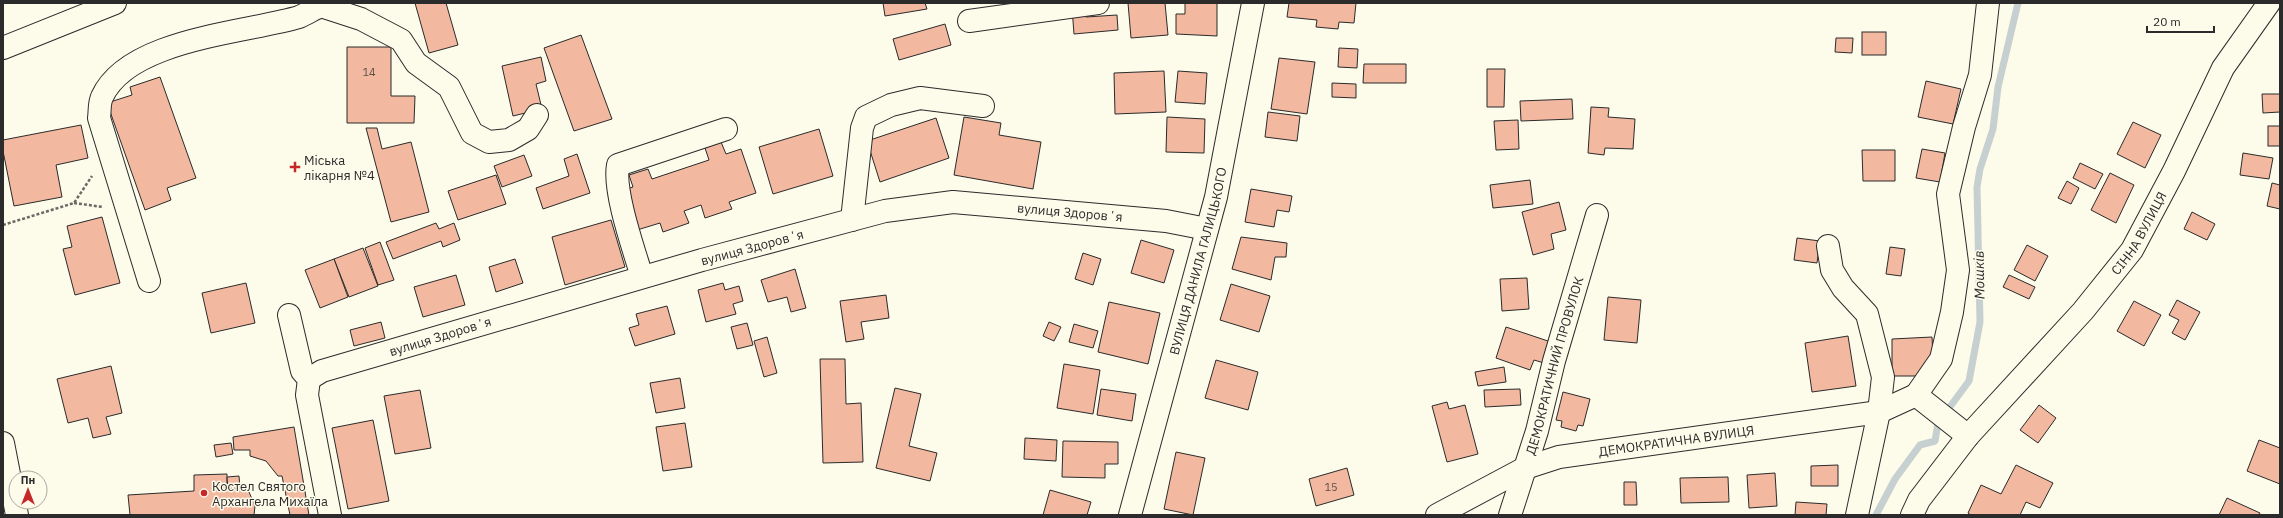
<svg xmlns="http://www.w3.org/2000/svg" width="2283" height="518" font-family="'IBM Plex Sans',sans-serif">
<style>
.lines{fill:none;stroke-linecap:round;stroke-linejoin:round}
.stream{stroke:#c7d0d0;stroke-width:7}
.building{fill:#f2b8a0;stroke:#2b2b2b}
.minor-casing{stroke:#2b2b2b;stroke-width:24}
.path{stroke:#6a6964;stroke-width:2.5;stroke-dasharray:3 2;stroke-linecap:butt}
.minor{stroke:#fdfbea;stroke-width:22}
.poi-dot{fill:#c62828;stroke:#fdfbea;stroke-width:1.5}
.labels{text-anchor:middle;stroke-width:3;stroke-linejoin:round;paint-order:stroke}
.number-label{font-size:11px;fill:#5d4e48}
.poi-label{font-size:13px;fill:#2b2b2b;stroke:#fdfbea;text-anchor:start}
.street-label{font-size:13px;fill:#2b2b2b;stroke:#fdfbea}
.water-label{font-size:14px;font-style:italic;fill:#2b2b2b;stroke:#fdfbea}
</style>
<rect width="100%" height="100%" fill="#fdfbea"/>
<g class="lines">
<!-- stream -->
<path class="stream" d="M1876,515L1895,479L1920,445L1935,441L1938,423L1969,381L1980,322L1977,187L1980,169L1993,129L1998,87L2018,3"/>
</g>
<!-- building -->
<g class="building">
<path d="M415,3H446L458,45L429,53Z"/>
<path d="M883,3H925L927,9L885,16Z"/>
<path d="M1128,3H1165L1168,35L1131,38Z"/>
<path d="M1185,3H1217V36L1176,34V14H1185Z"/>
<path d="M1289,3H1356L1354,23L1339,22L1338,29L1316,27L1317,20L1287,17Z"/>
<path d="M1085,7L1086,17L1117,15L1118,30L1074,34L1072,8Z"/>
<path d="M945,24L951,45L899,60L893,39Z"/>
<rect x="1862" y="32" width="24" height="23"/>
<path d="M581,35L612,119L574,131L544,48Z"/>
<path d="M1836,38H1853L1852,53L1835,52Z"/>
<path d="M347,47H391V96H415L414,123H347Z"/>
<path d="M1339,48L1358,49L1357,68L1338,67Z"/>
<path d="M541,57L546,81L536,84L542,109L513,116L502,66Z"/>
<path d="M1279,58L1315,62L1307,114L1271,109Z"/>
<path d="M1364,64H1406V83H1363Z"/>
<path d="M1487,69H1505L1504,107H1487Z"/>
<path d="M1164,71L1166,112L1115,114L1114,73Z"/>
<path d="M1178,71L1207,73L1205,104L1175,102Z"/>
<path d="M160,77L196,178L167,188L171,200L145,210L107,103L132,95L130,87Z"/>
<path d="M1926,81L1961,89L1953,124L1918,117Z"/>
<path d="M1332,83L1356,84V98L1332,97Z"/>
<path d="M2262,94H2280V112L2263,113Z"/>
<path d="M1572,99L1573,119L1521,121L1520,101Z"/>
<path d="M1591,107L1609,108L1608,117L1635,119L1633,149L1605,148L1604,155L1588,153Z"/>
<path d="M1268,112L1300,116L1297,141L1265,137Z"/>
<path d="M964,117L1001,123L999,135L1041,142L1033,189L954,175Z"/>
<path d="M1167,117L1205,119L1204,153L1166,152Z"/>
<path d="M936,118L949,158L880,182L867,141Z"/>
<path d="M1518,120L1519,149L1496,150L1494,121Z"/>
<path d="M2133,122L2161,135L2145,168L2117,154Z"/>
<path d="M81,125L88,158L56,165L62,197L14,206L3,151V140Z"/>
<rect x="2268" y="126" width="12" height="20"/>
<path d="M366,128H377L382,149L411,142L429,212L391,222Z"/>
<path d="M819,129L833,176L773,194L759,147Z"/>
<path d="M721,142L726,154L741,149L756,193L729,202L732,209L705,218L701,205L684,211L689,223L663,232L660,223L637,230L623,190L633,187L629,175L648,169L652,179L709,160L705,148Z"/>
<path d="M1922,149L1945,153L1940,182L1916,178Z"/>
<path d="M1862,150H1895V181H1863Z"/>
<path d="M2243,153L2273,158L2269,179L2240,175Z"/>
<path d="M577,154L590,193L543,209L536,188L569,176L564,159Z"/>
<path d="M524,155L532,176L502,187L494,166Z"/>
<path d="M2080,163L2103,174L2095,189L2073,178Z"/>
<path d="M2110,173L2134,185L2116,223L2091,210Z"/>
<path d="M496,175L506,204L458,220L448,191Z"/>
<path d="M1530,180L1533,204L1493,208L1490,185Z"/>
<path d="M2067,181L2079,188L2071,204L2058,198Z"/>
<path d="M2272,183L2280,185V209L2267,206Z"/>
<path d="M1251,189L1292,196L1289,212L1277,210L1274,227L1245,222Z"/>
<path d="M1559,202L1566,230L1551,234L1554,249L1533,255L1522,212Z"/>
<path d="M2192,212L2215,224L2207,240L2184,229Z"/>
<path d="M102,217L120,283L75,295L63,249L72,247L67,226Z"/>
<path d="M611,220L625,267L565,285L552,237Z"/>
<path d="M436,223L439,229L454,223L460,240L443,247L441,241L393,259L386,242Z"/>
<path d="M1241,237L1287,243L1286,257H1275L1271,280L1232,269Z"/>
<path d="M1797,238L1820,241L1817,263L1794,260Z"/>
<path d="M1141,240L1174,250L1164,283L1131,273Z"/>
<path d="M380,242L394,280L378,285L365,248Z"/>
<path d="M2027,245L2048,256L2035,281L2014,270Z"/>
<path d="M1890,247L1905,249L1901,276L1886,274Z"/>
<path d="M363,248L378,286L349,297L334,259Z"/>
<path d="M1083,253L1101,259L1093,285L1075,279Z"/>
<path d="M334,259L348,297L320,308L305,270Z"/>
<path d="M515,259L523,283L496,292L489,267Z"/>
<path d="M795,269L806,308L791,312L787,297L768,302L761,280Z"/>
<path d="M456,275L465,305L423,317L414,287Z"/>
<path d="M2009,275L2035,287L2029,299L2003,287Z"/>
<path d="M1527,278L1529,309L1502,311L1500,279Z"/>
<path d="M246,283L255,323L211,333L202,293Z"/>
<path d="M723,283L725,290L739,286L743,301L733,304L736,314L706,322L698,290Z"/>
<path d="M1231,284L1270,296L1259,332L1220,320Z"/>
<path d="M886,295L889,318L861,322L864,339L846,342L840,301Z"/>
<path d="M1608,297L1641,300L1637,343L1604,340Z"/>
<path d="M2177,300L2200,312L2185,340L2172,333L2179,320L2169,315Z"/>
<path d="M2134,301L2161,315L2144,346L2117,331Z"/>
<path d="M1109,302L1160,313L1148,364L1098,352Z"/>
<path d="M667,306L675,334L635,346L629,328L639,325L636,314Z"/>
<path d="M381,322L385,338L354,346L350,330Z"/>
<path d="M1049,322L1061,327L1054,341L1043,336Z"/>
<path d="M747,323L753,345L737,349L731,327Z"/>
<path d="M1074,324L1098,331L1093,348L1069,342Z"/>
<path d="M1506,327L1551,342L1544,363L1534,360L1530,370L1496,358Z"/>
<path d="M1848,336L1856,386L1812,392L1805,343Z"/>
<path d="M767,337L777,373L764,377L754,341Z"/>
<path d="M1932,337L1933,356L1918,376H1892V339Z"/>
<path d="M820,359H845L846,404L861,403L863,462L823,463Z"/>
<path d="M1216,360L1258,372L1248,410L1205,398Z"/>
<path d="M1064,364L1100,370L1093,414L1057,408Z"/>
<path d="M111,366L122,413L106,417L111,434L93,438L88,418L68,423L57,379Z"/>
<path d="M1504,367L1506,382L1478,386L1475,372Z"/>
<path d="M680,378L685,408L656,413L650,383Z"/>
<path d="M895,388L921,394L909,446L937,453L930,481L876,468Z"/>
<path d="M1101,389L1136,394L1132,421L1097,415Z"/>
<path d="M1520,389L1521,405L1485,407L1484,390Z"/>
<path d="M420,390L431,448L395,454L384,396Z"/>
<path d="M1563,392L1590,399L1583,426L1578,425L1576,431L1561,427L1562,421L1556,420Z"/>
<path d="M1447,402L1449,409L1465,405L1478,454L1447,462L1432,406Z"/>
<path d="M2039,405L2056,418L2038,443L2020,430Z"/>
<path d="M373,420L389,501L348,509L332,428Z"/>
<path d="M685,423L692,467L663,471L656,427Z"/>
<path d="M294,427L309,515H290L282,476H278L266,461L250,456V450H234L233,437Z"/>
<path d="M1025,438L1057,440L1056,461L1024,459Z"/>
<path d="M2259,440L2280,448V484L2247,471Z"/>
<path d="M1063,441L1118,442V464H1105V478L1062,477Z"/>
<path d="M231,443L233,454L216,457L214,445Z"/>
<path d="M1176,452L1205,458L1193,515L1164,509Z"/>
<path d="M1838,465V486H1811V466Z"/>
<path d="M2016,465L2053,483L2040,508L2026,502L2020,515H1971L1968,513L1981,485L2001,494Z"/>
<path d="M1347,468L1354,495L1316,506L1309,479Z"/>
<path d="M1775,473L1777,506L1749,508L1747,475Z"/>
<path d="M227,474V489L240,488L249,492L255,506L254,515H130L128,495L194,491V475Z"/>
<path d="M239,476L240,488L228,489L227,477Z"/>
<path d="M1728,477L1729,502L1681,503L1680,478Z"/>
<path d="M1624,482H1636L1637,505H1624Z"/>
<path d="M1050,490L1091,502L1087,515H1043Z"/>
<path d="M2227,498L2260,513L2259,515H2219Z"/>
<path d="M1796,502L1827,504L1826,515H1795Z"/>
</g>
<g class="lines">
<defs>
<g id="minor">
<path d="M320,3L321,6L361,19L401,40L416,63L449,87L472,133L489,142L509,140L528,129L537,115"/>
<path d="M969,21L1098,3"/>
<path d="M3,48L115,3"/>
<path d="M852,220L862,128L866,117L891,105L920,98L983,106"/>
<path d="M1828,246L1832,270L1843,288L1867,314L1883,377L1879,412L1857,515"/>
<path d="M642,277C634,250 613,191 618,165L726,129"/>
<path d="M149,281L99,118C100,112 99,103 102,97C128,39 245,33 299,17C306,14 314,9 321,6"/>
<path d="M289,315L302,371L309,379L307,395L330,515"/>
<path d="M309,379L322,371L702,260L885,211L953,202L1166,221L1207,229"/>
<path d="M1916,395L1941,359L1952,312L1958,270L1948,194L1964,127L1980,75L1988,3"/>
<path d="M3,443L17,515"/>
<path id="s1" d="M1130,515L1216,197L1253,3"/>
<path id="s2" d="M1437,515L1525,468L1559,457L1879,412L1916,395L1968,436"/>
<path id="s3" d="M1510,515L1537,431L1554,361L1597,215"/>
<path id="s4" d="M1912,515L1919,500L1968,436L2083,311L2132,250L2174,171L2223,68L2269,3"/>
</g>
</defs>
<!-- minor casing -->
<use href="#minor" class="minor-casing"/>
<!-- path -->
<g class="path">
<path d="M74,203L103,207"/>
<path d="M3,225L74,203L92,176"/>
</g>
<!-- minor -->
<use href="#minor" class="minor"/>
</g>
<!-- markers -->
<g class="poi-dot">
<path d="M293 161h4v4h4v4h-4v4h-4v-4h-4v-4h4z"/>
<circle cx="204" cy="493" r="4"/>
</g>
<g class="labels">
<!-- number labels -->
<g class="number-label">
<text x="369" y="76">14</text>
<text x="1331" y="491">15</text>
</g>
<!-- poi labels -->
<g class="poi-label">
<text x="304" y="165">Міська<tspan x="304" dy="15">лікарня №4</tspan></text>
<text x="212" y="491">Костел Святого<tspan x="212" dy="15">Архангела Михаїла</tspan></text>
</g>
<!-- street labels -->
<g class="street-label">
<text transform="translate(1070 212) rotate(5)" y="5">вулиця Здоровʼя</text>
<text dy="5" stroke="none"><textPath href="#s4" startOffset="363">СІННА ВУЛИЦЯ</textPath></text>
<text transform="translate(752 247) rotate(-15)" y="5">вулиця Здоровʼя</text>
<text dy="5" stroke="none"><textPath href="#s1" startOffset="263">ВУЛИЦЯ ДАНИЛА ГАЛИЦЬКОГО</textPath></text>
<text transform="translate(440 336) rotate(-17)" y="5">вулиця Здоровʼя</text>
<text dy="5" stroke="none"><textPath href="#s3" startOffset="156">ДЕМОКРАТИЧНИЙ ПРОВУЛОК</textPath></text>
<text dy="5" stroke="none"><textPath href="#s2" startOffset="254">ДЕМОКРАТИЧНА ВУЛИЦЯ</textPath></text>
</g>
<!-- water labels -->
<g class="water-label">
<text transform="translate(1979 275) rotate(-91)" y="5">Мошків</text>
</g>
</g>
<!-- border -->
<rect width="2283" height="518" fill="none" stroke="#2b2b2b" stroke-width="8"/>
<!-- north arrow -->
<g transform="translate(28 490)"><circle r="19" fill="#fdfbea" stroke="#a9a89e"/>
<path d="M0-3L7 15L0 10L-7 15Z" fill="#c62828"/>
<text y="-6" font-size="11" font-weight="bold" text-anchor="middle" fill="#2b2b2b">Пн</text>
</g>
<!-- scale -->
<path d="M2147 26v6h67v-6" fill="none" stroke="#2b2b2b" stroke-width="2"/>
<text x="2153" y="26" font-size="12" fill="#2b2b2b" stroke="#fdfbea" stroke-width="3" paint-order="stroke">20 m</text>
</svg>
